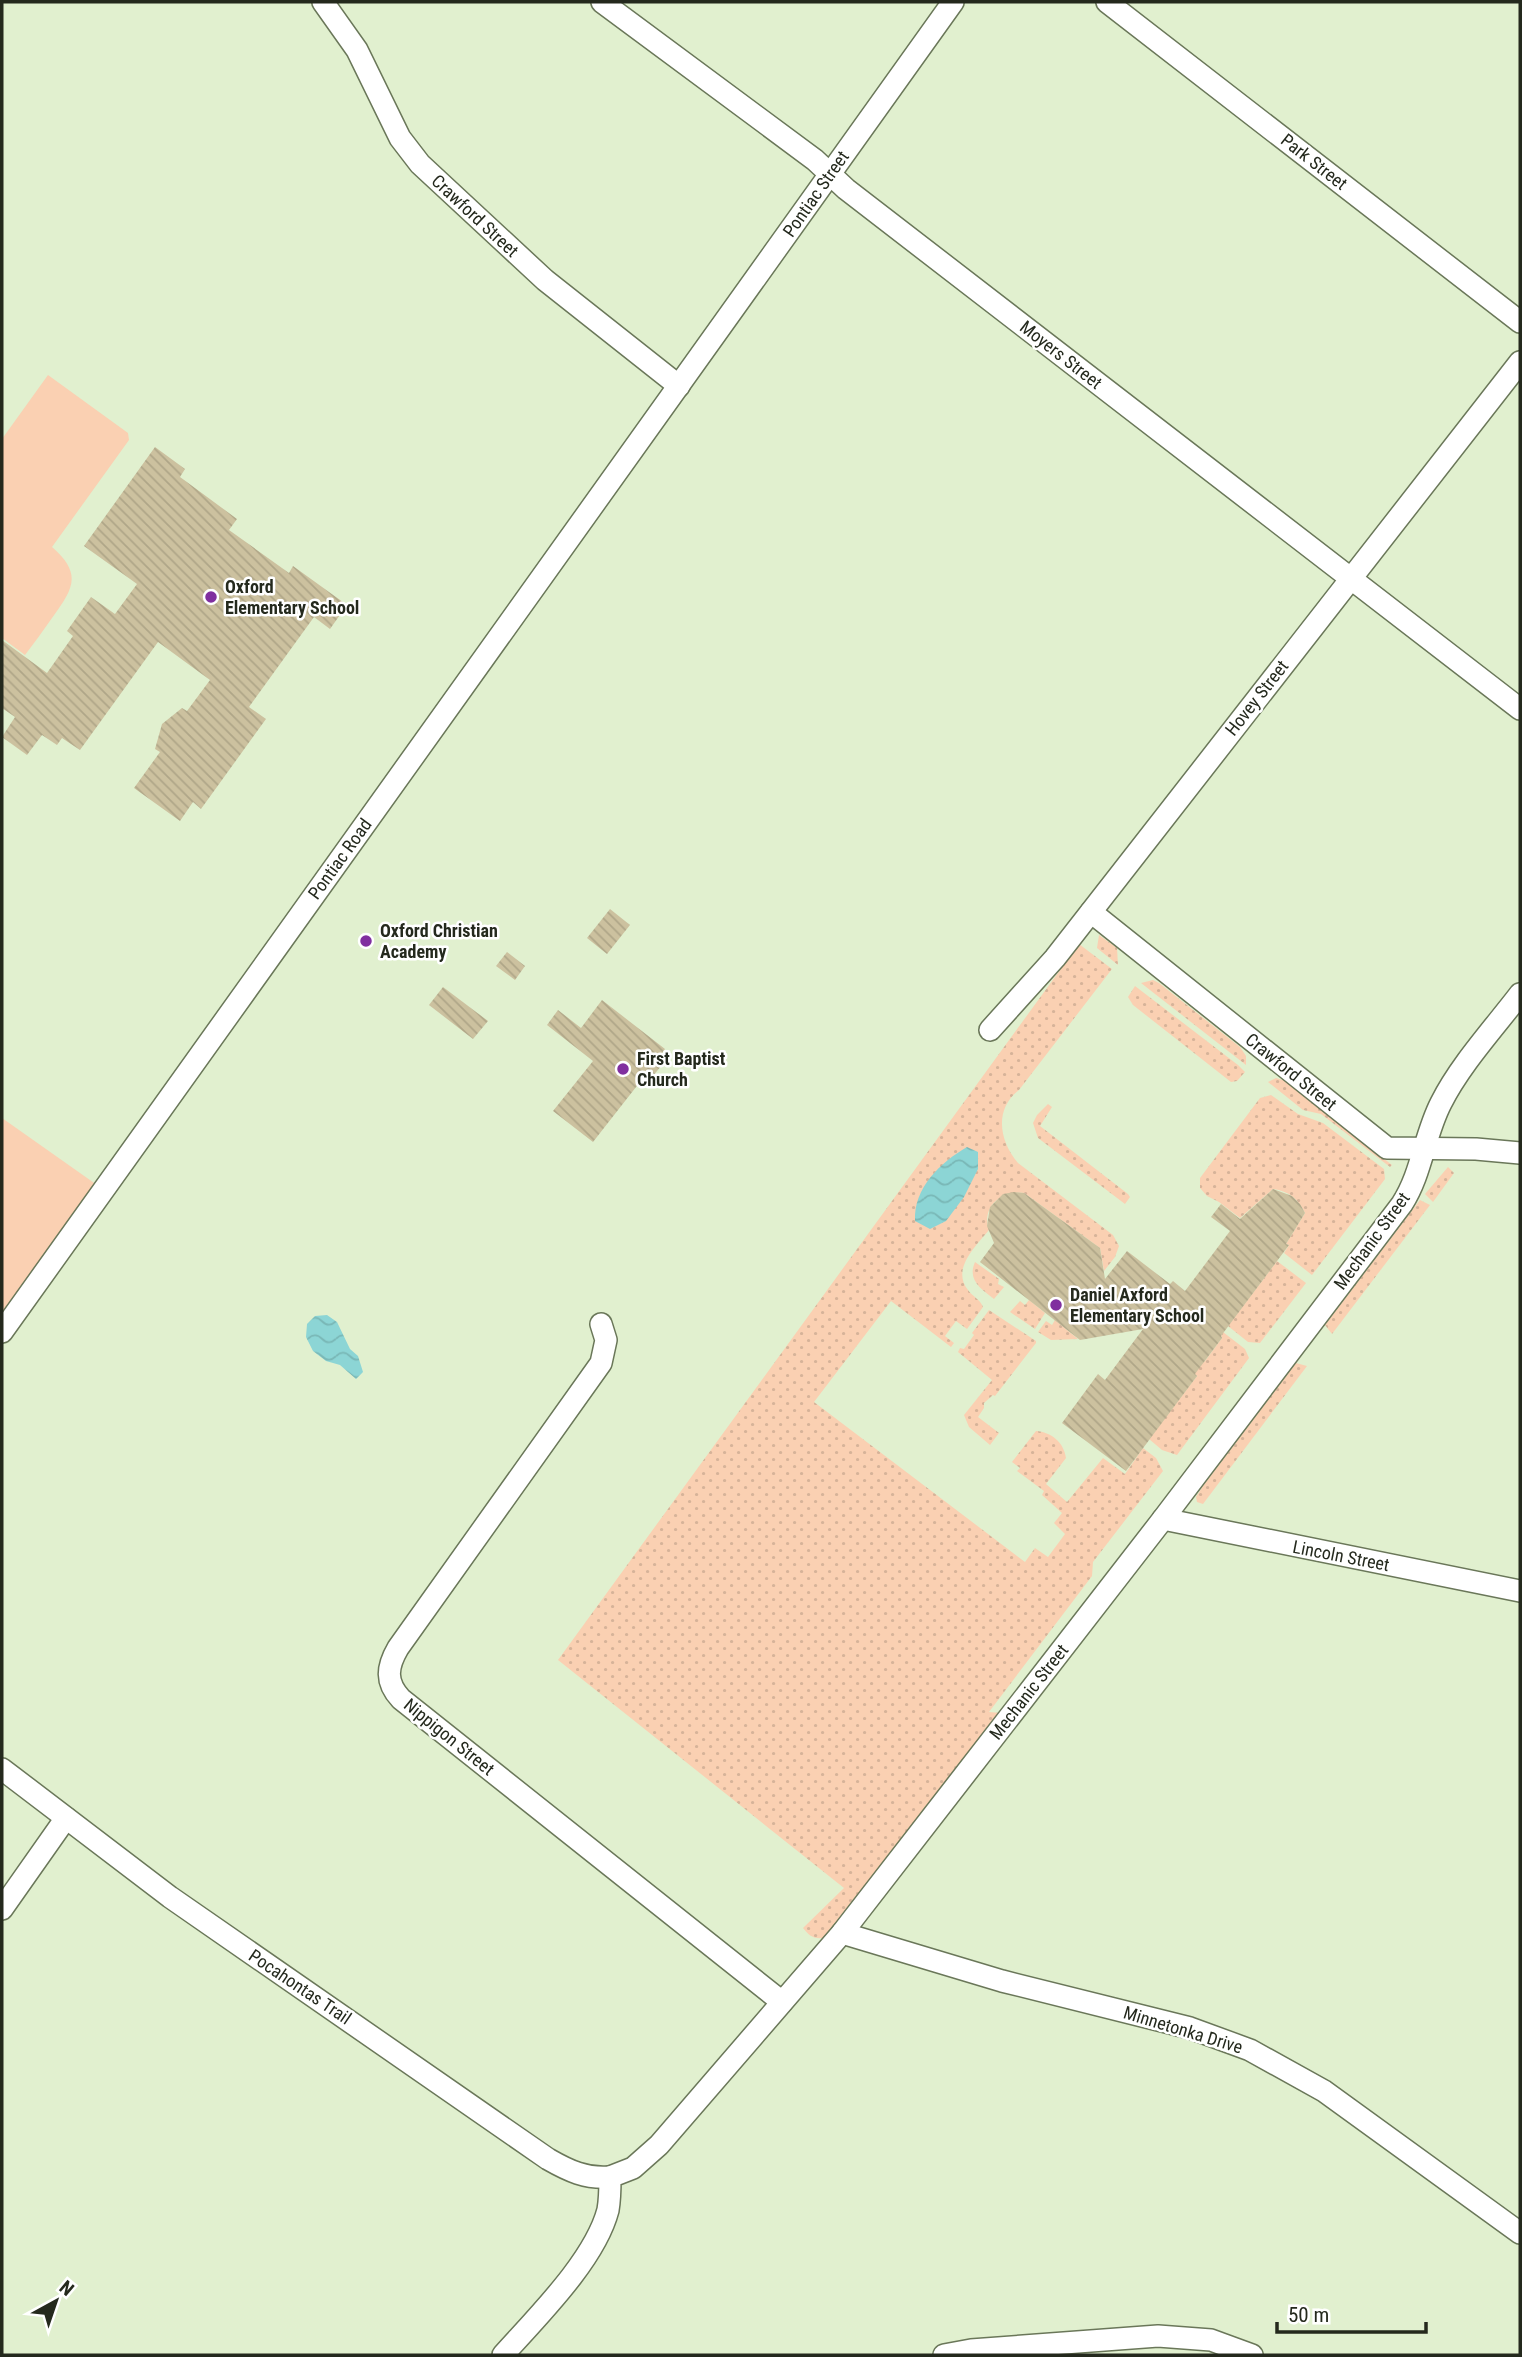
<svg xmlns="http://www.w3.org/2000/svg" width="1522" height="2357" font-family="'Roboto Condensed',sans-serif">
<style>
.grass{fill:url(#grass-dots)}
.park{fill:#fad0b2}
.water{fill:url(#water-waves)}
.building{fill:url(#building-back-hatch)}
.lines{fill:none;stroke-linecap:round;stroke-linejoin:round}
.street-casing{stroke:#6a7759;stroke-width:24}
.street{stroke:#fff;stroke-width:21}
.poi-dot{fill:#802f9f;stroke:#fff;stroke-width:2.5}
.labels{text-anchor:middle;stroke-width:5;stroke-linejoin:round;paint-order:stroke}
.street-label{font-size:18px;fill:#24291d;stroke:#fff}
.poi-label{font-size:18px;font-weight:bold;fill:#24291d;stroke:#fff;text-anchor:start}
</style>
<defs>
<pattern id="grass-dots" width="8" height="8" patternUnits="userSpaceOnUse" patternTransform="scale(1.75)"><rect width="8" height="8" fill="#fad0b2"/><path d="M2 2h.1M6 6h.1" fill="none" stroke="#d6b399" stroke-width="1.8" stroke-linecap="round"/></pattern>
<pattern id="water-waves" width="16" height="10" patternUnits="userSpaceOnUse" patternTransform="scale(1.75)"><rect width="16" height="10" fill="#8cd5d5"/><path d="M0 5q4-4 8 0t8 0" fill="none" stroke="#79b7b6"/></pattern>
<pattern id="building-back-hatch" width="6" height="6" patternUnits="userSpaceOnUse" patternTransform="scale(1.75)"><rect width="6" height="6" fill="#ccc19f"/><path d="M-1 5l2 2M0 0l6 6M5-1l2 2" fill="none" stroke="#afa688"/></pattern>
</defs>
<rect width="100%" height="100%" fill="#e1f0cf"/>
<!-- grass -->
<g class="grass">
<path d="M1099,935L1117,948L1118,965L1097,948Z"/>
<path d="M1079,944L1112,969L1019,1090C994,1109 999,1141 1018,1163L1113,1235L1119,1246L1115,1257L1104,1271L1100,1248L1024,1193C1002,1190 981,1206 989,1230C976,1246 951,1269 968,1290C973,1297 980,1299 983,1307L967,1329L956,1321L945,1336L954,1343L951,1347L891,1301L814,1402L1025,1562L1035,1548L1048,1557L1065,1534L1054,1523L1062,1513L1042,1495L1044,1491L1017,1471L1020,1468L1012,1462L1036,1431C1051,1432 1064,1442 1066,1458L1046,1484L1067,1502L1103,1458L1125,1474L1143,1448L1156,1458L1163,1471L1093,1562L1092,1576L989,1712L1001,1713L823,1938C812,1939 809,1935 803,1928L844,1888L558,1660Z"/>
<path d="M1153,980L1159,983L1240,1047L1246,1056V1065L1141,983Z"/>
<path d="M1135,986L1238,1065L1245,1072L1237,1081L1231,1082L1133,1005L1128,997Z"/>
<path d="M1276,1078L1286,1081L1392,1165L1390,1167L1321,1114L1303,1110L1268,1082Z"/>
<path d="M1271,1095L1298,1114L1323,1123L1384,1169L1385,1179L1312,1275L1284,1253L1289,1245L1286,1244L1305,1213C1298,1199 1289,1191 1273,1189L1240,1218L1219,1202L1207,1196L1200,1188V1178L1260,1098Z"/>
<path d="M1048,1104L1052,1107L1040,1126L1128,1194L1130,1197L1125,1204L1038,1138L1033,1123L1037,1115Z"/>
<path d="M1448,1167L1454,1173L1433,1202L1425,1194Z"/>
<path d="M1420,1200L1430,1205L1332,1334L1325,1325Z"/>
<path d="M1277,1261L1306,1283L1260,1343L1248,1342L1228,1326Z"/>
<path d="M975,1262L999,1279L998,1284L1004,1287L994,1299C981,1289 967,1280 975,1262Z"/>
<path d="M1029,1300L1045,1313L1035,1329L1010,1312L1020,1301L1025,1305Z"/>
<path d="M989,1310L1036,1341V1343L995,1396L993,1395L984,1403V1408L978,1417L999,1433L990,1445L969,1427L964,1415L992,1380L958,1352L960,1348L964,1349L974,1335L972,1333Z"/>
<path d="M1055,1320L1078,1339L1051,1340L1038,1332L1046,1321L1052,1325Z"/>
<path d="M1223,1332L1245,1349L1249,1358L1177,1455L1162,1450L1149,1439L1197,1376L1191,1371L1205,1361L1222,1338L1221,1336Z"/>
<path d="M1296,1363L1307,1366L1203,1504L1197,1502L1196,1497L1203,1486Z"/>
</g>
<!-- park -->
<g class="park">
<path d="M48,375L128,433L129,440L52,547C83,574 73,589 52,618C43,631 34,643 25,655L2,638V439Z"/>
<path d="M2,1118L97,1185L2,1317Z"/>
</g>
<!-- water -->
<g class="water">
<path d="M967,1147L978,1152V1169L964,1197L946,1221L930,1229L915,1221C913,1188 941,1162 967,1147Z"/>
<path d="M327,1315L337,1322L350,1349L358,1356L363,1372L356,1379L340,1365L326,1361L313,1351L306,1337L307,1324L315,1316Z"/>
</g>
<!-- building -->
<g class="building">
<path d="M155,447L185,469L180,477L237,519L229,530L289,573L293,566L347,605L330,629L314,617L249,707L266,719L201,809L193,802L180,821L134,788L160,752L155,749L162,724L182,708L187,711L210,680L158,642L80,750L62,738L57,745L42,735L27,755L2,737L15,717L2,708V640L47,673L73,636L67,631L91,597L115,614L137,584L84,546Z"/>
<path d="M610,909L630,925L607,954L587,938Z"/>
<path d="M507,952L525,966L515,980L496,966Z"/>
<path d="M443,987L488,1021L473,1039L429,1005Z"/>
<path d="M602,1000L665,1049L657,1060L662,1065L652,1077L647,1073L593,1142L553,1111L593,1061L547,1025L558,1010L581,1028Z"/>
<path d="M1273,1189L1292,1196L1300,1204L1305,1213L1286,1244L1289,1245L1221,1336L1222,1338L1195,1374L1197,1376L1126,1471L1062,1423L1098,1374L1105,1380L1143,1329L1080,1340L980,1262L994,1243L987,1226L990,1207L1003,1194L1014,1192L1024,1193L1100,1248L1105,1279L1127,1251L1170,1284L1173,1281L1185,1291L1230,1231L1211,1217L1221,1204L1240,1219Z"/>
</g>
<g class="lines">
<defs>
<g id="street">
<path d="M323,2L357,50L400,138L420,164L545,280L679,386"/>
<path d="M602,2L815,160L846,189L1520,709"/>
<path d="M1107,2L1520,322"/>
<path d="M1091,912L1387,1148L1476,1149L1520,1153"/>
<path d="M990,1030L1055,958L1520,362"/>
<path d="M601,1324L606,1340L601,1363L398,1648C387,1667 385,1682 401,1699L782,2002"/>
<path d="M2,1332L953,2"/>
<path d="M1163,1519L1520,1591"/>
<path d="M2,1769L170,1897L548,2159C569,2171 586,2179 610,2177"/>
<path d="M2,1909L66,1818"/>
<path d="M842,1933L1002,1981L1190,2028L1250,2050L1324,2091L1520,2233"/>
<path d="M503,2355C537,2317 595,2260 608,2210C610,2199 610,2188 610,2177L633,2168L659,2145L842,1933L1163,1519L1402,1204C1422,1173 1424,1136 1441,1103C1460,1065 1494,1028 1520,994"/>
<path d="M944,2355L971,2350L1158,2336L1211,2340L1252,2355"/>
</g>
</defs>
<!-- street casing -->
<use href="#street" class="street-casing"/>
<!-- street -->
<use href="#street" class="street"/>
</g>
<!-- markers -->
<g class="poi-dot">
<circle cx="211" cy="597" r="7"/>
<circle cx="366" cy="941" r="7"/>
<circle cx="623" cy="1069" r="7"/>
<circle cx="1056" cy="1305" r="7"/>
</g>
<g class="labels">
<!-- street labels -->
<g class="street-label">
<text transform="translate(1314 162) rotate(38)" y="6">Park Street</text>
<text transform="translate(816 194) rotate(-55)" y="6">Pontiac Street</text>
<text transform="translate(475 216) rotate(43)" y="6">Crawford Street</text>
<text transform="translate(1061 355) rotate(38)" y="6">Moyers Street</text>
<text transform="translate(1257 698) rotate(-52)" y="6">Hovey Street</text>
<text transform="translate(340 859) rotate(-54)" y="6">Pontiac Road</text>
<text transform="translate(1291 1072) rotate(39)" y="6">Crawford Street</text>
<text transform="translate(1372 1241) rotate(-54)" y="6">Mechanic Street</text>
<text transform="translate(1341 1556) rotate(11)" y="6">Lincoln Street</text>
<text transform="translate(1029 1692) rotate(-52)" y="6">Mechanic Street</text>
<text transform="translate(449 1737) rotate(39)" y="6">Nippigon Street</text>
<text transform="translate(300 1987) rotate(34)" y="6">Pocahontas Trail</text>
<text transform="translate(1183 2030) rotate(17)" y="6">Minnetonka Drive</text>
</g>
<!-- poi labels -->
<g class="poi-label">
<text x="225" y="593">Oxford<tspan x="225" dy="21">Elementary School</tspan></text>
<text x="380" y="937">Oxford Christian<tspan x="380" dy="21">Academy</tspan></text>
<text x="637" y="1065">First Baptist<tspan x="637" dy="21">Church</tspan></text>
<text x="1070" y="1301">Daniel Axford<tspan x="1070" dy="21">Elementary School</tspan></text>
</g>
</g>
<!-- border -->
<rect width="1522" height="2357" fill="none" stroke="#24291d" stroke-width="7"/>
<!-- north arrow -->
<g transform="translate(56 2301) rotate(40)" stroke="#ffffff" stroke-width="5" paint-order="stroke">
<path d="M0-5L12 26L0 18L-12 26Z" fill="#24291d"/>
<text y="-10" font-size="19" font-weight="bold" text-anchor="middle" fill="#24291d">N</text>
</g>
<!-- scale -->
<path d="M1277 2322v10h149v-10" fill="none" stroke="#24291d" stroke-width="3.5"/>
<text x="1288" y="2322" font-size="21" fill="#24291d" stroke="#ffffff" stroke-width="5" paint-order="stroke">50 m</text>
</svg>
